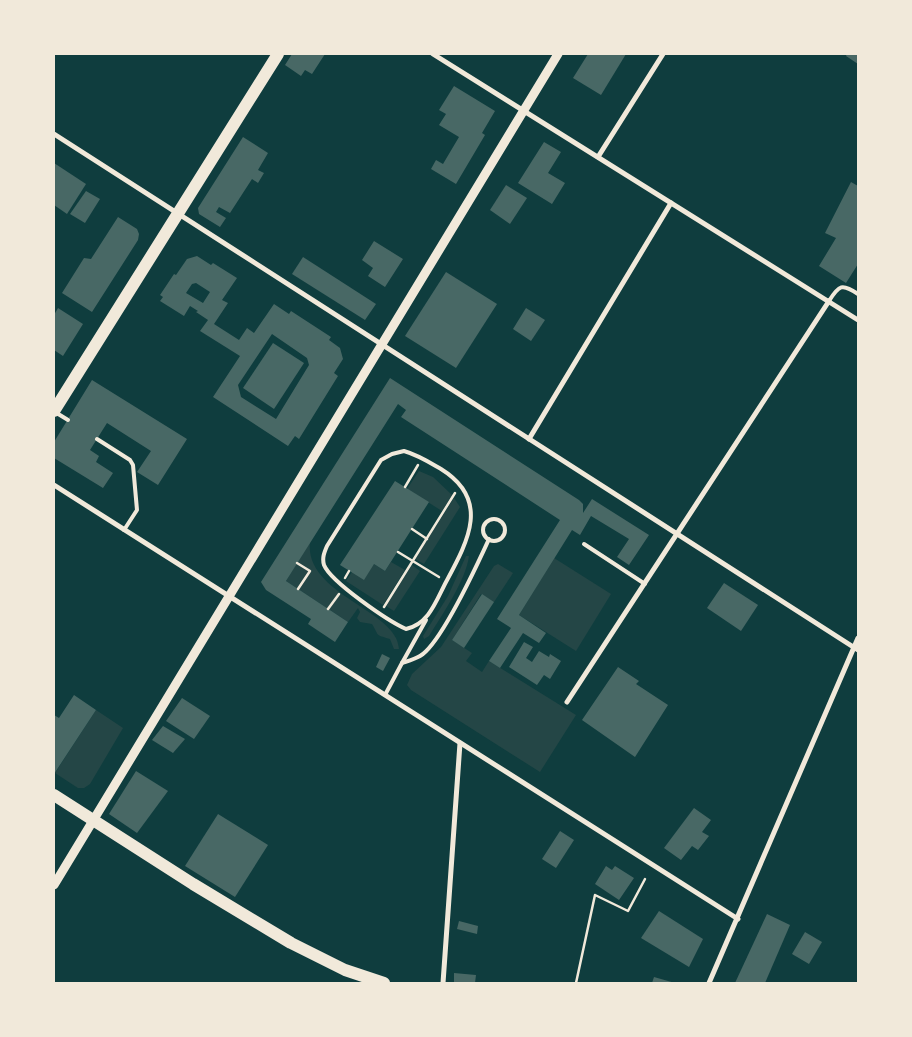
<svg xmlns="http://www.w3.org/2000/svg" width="912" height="1037" font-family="Arial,sans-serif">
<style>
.green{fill:#244646}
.building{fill:#486865;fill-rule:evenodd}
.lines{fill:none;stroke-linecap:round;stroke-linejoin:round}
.path{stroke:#f1e9da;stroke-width:2.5}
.service{stroke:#f1e9da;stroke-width:4}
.minor{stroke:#f1e9da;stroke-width:5}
.tertiary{stroke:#f1e9da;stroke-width:9}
.primary{stroke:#f1e9da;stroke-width:12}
</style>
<rect width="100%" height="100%" fill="#0f3d3e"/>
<!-- green -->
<g class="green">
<path d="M419,471L433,477L452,495L442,511L407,489Z"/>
<path d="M454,498L460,507L424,564L415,559Z"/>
<path d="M310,542C304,595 398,610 399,649H394L390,639C374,634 380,637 372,624L360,622L357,618L360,612L358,608L348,622L286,581Z"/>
<path d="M466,556H469C466,580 442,615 429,636L424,639L423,636L448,596Z"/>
<path d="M554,558L611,594L576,651L519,615Z"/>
<path d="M391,562L405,570L383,605L346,581L352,572L374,564L385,571Z"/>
<path d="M498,564L513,573L494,602L481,594L452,640L472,653L466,661L482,672L489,661L576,715L540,772L411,690L407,685L412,674L441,647L494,566Z"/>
<path d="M412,565L420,571L394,611L386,606Z"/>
<path d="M96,710L123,728L90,784L84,788H78L55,773Z"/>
</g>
<!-- building -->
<g class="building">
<path d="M292,54H325L312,74L305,70L301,76L285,65Z"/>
<path d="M588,54H626L601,95L573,78Z"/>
<path d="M847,54H858V64L846,56Z"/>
<path d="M454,86L495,111L482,133L485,135L456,184L431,169L436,160L443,164L459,137L439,125L446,114L439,110Z"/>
<path d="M243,137L268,153L258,170L264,173L258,183L252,179L230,213L219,207L216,212L226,218L220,227L199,214L198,208Z"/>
<path d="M544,142L561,152L548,173L565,183L552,204L518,183Z"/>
<path d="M54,163L86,184L67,214L54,205Z"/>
<path d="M851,182L858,186V264L846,283L819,266L836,238L825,233Z"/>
<path d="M506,185L527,198L510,224L490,210Z"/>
<path d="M86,191L100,199L85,223L70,214Z"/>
<path d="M118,217L137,229L139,234L138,240L92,312L62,293L84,258L91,259Z"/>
<path d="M374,241L403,259L385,287L368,276L373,268L362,260Z"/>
<path d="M197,256L211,265L213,263L237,278L222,300L228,303L214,324L239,340L247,328L254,333L274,304L289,314L291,311L331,337L329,340L340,348L343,359L334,373L338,376L299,439L295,436L288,446L213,397L240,356L200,331L208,320L196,312L198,311L190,306L184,316L160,301L163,297L160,295L174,274L176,275L187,259ZM196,283L210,292L203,303L186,293L192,284ZM272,334L307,358L309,365L276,419L241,397L238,385Z"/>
<path d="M303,257L376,304L365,320L292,274Z"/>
<path d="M446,272L497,304L456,368L405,336Z"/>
<path d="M58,308L83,324L63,356L54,350V315Z"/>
<path d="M526,308L545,320L531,341L513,329Z"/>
<path d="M273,343L304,363L274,409L243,388Z"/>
<path d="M390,378L579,500L583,504V513L592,499L649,535L629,565L617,557L629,539L591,516L580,535L572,530L519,615L546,633L539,643L523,633L500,668L489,661L511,628L497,619L560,520L401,417L406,410L398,404L286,581L348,622L335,642L308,624L311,619L266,590L261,582Z"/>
<path d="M92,380L187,439L158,485L137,472L151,451L107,423L90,450L99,456L96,462L113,473L103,488L54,458V442Z"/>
<path d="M395,481L429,502L385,571L374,564L364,580L340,565Z"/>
<path d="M724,583L758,605L741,631L707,608Z"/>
<path d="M482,594L494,602L464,648L452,640Z"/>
<path d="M524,642L533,647L526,658L532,662L539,651L549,657L550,654L561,661L550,679L544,675L537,685L509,667Z"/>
<path d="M382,654L390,658L383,671L376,667Z"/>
<path d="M618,667L639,681L636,684L668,705L635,757L582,720Z"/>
<path d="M74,695L96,710L54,774V715L59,718Z"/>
<path d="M182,698L210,716L194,739L166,721Z"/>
<path d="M163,726L185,739L173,753L152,740Z"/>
<path d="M136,771L168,791L137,833L109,814Z"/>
<path d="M694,808L711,820L702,832L709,836L698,850L692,846L681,860L664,848Z"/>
<path d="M218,814L268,845L235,897L185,866Z"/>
<path d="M560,831L574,840L556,868L542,859Z"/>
<path d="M606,866L612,870L615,866L634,878L619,900L595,884Z"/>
<path d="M659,911L703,939L689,967L641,938Z"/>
<path d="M767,914L790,925L765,983H735Z"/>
<path d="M459,921L478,926L477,934L457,929Z"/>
<path d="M805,932L822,942L809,964L792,954Z"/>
<path d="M454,973L476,975L475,983H454Z"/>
<path d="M654,977L675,983H652Z"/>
</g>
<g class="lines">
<!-- path -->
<g class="path">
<path d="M405,487L418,465"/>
<path d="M412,529L427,539"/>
<path d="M398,552L439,577"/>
<path d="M297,563L310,571L298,589"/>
<path d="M345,578L349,571"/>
<path d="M384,607L455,493"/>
<path d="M328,609L339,594"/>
<path d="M576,983L595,895L628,911L645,879"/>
</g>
<!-- service -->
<g class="service">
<path d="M829,301C839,285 842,283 858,294"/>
<path d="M55,412L68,420"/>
<path d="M97,439L130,460L133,465L137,510L124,530"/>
<path d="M404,451C418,455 429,462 441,469C491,500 468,541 446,582C436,601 429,624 406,629C388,621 331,582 324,565C322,558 324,553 327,546L381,460L392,454Z"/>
<circle cx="494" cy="530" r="11"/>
<path d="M584,544L645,584"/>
<path d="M402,663L426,620"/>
<path d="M385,695L402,663C408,661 415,659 420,656C441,644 478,563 489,539"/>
</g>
<!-- minor -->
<g class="minor">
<path d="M433,54L858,320"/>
<path d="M54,134L858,650"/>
<path d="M598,157L663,54"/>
<path d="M529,439L671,203"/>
<path d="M54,485L738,919"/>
<path d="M567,702L829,301"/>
<path d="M443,983L460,743"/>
<path d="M709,983L858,638"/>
</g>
<!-- tertiary -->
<path class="tertiary" d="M54,885L558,54"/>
<!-- primary -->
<g class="primary">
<path d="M54,411L278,54"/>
<path d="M54,795L193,884L291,943L345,970L384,983"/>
</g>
</g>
<!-- border -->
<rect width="912" height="1037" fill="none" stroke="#f1e9da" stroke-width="110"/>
</svg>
